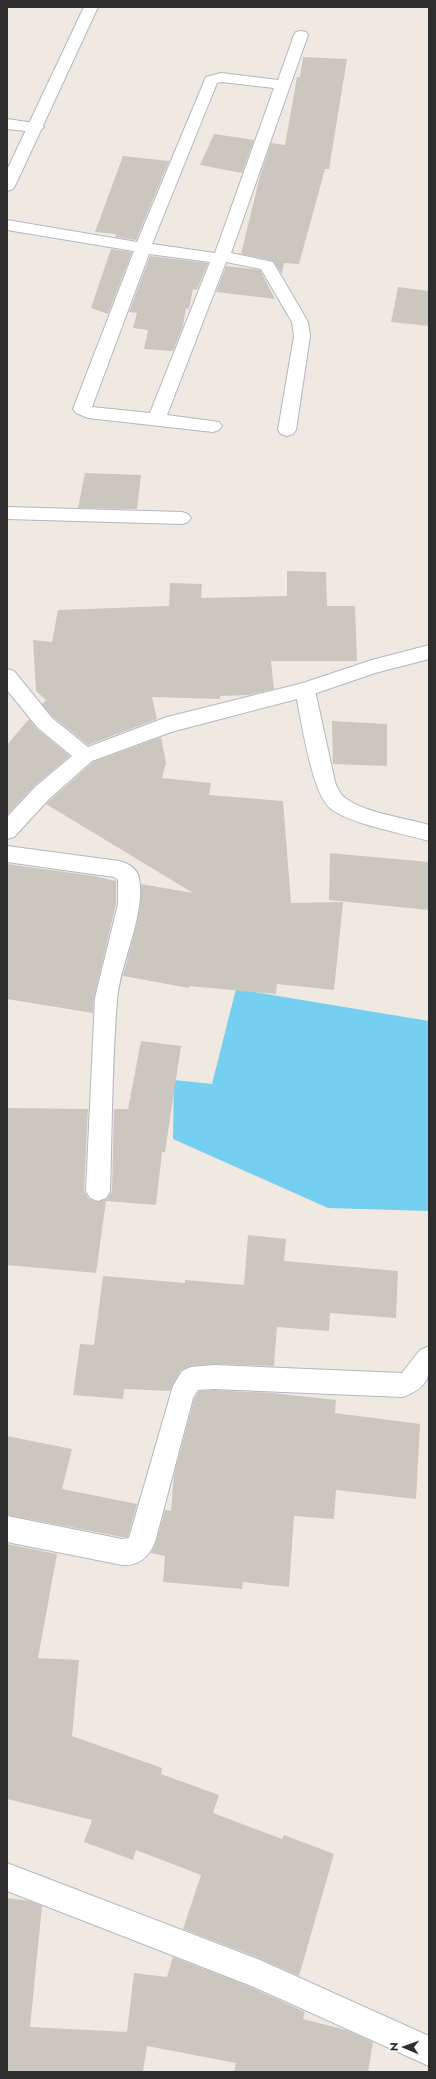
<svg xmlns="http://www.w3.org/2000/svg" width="436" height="2079" font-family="Jost,sans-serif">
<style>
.water{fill:#75cff0}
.building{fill:#cbc7bf}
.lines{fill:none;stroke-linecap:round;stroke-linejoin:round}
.street-casing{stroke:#b4b7c1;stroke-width:2}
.secondary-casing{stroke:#b4b7c1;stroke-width:2}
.street{fill:#fff;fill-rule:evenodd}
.secondary{fill:#fff;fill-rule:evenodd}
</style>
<rect width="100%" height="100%" fill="#efe9e1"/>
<!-- water -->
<path class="water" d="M236,989L429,1021V1211L328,1208L173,1139L174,1080L212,1084Z"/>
<!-- building -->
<g class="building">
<path d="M303,57L347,59L329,169H325L299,264L284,263L282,274L273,261L241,254L260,176L271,143L285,145L297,77H300Z"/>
<path d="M214,134L254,140L242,173L200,165Z"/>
<path d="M123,156L169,161L136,240L115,237L116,234L95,232Z"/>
<path d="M111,249L132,252L108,314L91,308Z"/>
<path d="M150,256L208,263L197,290L193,289L189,309L186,308L183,326L173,351L144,349L148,330L133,328L137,313L129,312Z"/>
<path d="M226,266L260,270L275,299L216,292Z"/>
<path d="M398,287L429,291V326L391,322Z"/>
<path d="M85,473L141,475L137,509L78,508Z"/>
<path d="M287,571L326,572L327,606H355L357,661H271L274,689L249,695L220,696V699L152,697L157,719L88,745L53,717L42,704L46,700L36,691L33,640L52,642L58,610L169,606L170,583L202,584L201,598L287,596Z"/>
<path d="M29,719L37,729L70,756L34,786L7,815V745Z"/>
<path d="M332,721L387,724V766L333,764Z"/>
<path d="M161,737L166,763L162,778L211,783L209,795L283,801L291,903L343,902L334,990L277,984L276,994L189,986V988L123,976L137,923L140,907L141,884L193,893L46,804L93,762Z"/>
<path d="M330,853L429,862V910L329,900Z"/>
<path d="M7,864L94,876L116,881V904L94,998L93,1013L7,999Z"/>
<path d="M141,1041L181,1046L165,1152H162L156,1205L106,1201L96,1273L7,1265V1108L88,1109L84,1191L89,1199L97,1202L107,1199L112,1191L114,1109H128Z"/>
<path d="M248,1235L286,1239L284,1261L398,1271L396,1318L330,1313L329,1331L277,1327L274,1366L214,1364L191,1366L181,1370L170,1391L124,1389L123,1399L73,1395L80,1344L94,1345L103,1276L185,1283V1280L244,1285Z"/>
<path d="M214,1390L272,1393L336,1400L335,1413L420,1424L416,1499L336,1490L334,1519L294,1516L289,1587L243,1582L242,1589L163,1582L165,1556L151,1553L156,1542L165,1510L171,1511L174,1475L194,1399L199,1391Z"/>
<path d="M7,1436L72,1449L62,1489L137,1504L128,1537H122L7,1515Z"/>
<path d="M7,1544L57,1554L38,1658L79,1660L72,1736L162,1768L161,1774L219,1795L213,1813L282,1839L284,1835L334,1854L299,1976L261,1959L183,1929L201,1875L136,1850L133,1860L84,1842L92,1820L7,1799Z"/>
<path d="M7,1898L30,1901L42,1906L30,2027L127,2032L134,1973L167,1977L173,1957L253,1988L305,2012L303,2019L346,2030L373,2042L368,2072H234L236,2063L147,2046L143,2072H7Z"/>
</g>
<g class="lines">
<defs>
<g id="street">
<path d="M301,31L306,32L308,35L231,253L273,262L308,322L310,336L296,430L293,434L287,436L281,434L278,430L294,336L292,322L261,269L226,262L167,415L219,422L222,426L219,430L213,432L88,418L76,413L73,409L134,251L7,230V220L137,242L206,77L221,73L278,80L294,35L296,32ZM222,82L274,88L215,253L152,244L217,83ZM149,254L210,262L150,413L92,407Z"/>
<path d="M7,119L41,124L44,127L41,130L36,132L7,129Z"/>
<path d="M7,507L182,512L188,514L191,518L188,522L182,524L7,519Z"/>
<path d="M305,683L312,685L315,690L335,782C337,788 340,794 345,798C368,814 402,817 429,825V841C402,833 353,825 331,809C311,794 301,716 295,690L298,685Z"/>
<path d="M7,846L119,861C127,863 137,868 139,878C146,914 120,963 117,1000C112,1063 112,1127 110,1191L106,1198L98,1201L90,1198L86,1191L95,998L118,904V880L114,877L7,862Z"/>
<path d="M429,1346C429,1375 433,1385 403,1397L214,1389L198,1390L193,1398L155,1542C149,1557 139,1566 122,1565L7,1542V1516L122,1539L129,1538L173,1386L182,1371L191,1367L214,1365L402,1373L420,1350Z"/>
<path d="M7,1863L260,1960L429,2036V2066L254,1987L7,1891Z"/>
</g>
<g id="secondary">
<path d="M84,7H98L15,186L13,189L7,191V170Z"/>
<path d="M429,645V659L375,673L305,697L171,732L92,761L49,799L14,837L7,839V817L35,787L72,756L38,728L7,690V669L14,671L52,718L88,747L167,717L303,683L372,660Z"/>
</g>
</defs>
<!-- street casing -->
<use href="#street" class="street-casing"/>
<!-- secondary casing -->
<use href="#secondary" class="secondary-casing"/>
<!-- street -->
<use href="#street" class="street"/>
<!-- secondary -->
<use href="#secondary" class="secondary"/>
</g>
<!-- border -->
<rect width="436" height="2079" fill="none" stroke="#2e2e2e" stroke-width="16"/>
<!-- north arrow -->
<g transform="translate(404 2047) rotate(272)" stroke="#ffffff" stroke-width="3" paint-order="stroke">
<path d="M0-3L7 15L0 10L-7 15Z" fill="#2e2e2e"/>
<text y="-6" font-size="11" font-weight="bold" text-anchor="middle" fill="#2e2e2e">N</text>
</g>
</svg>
